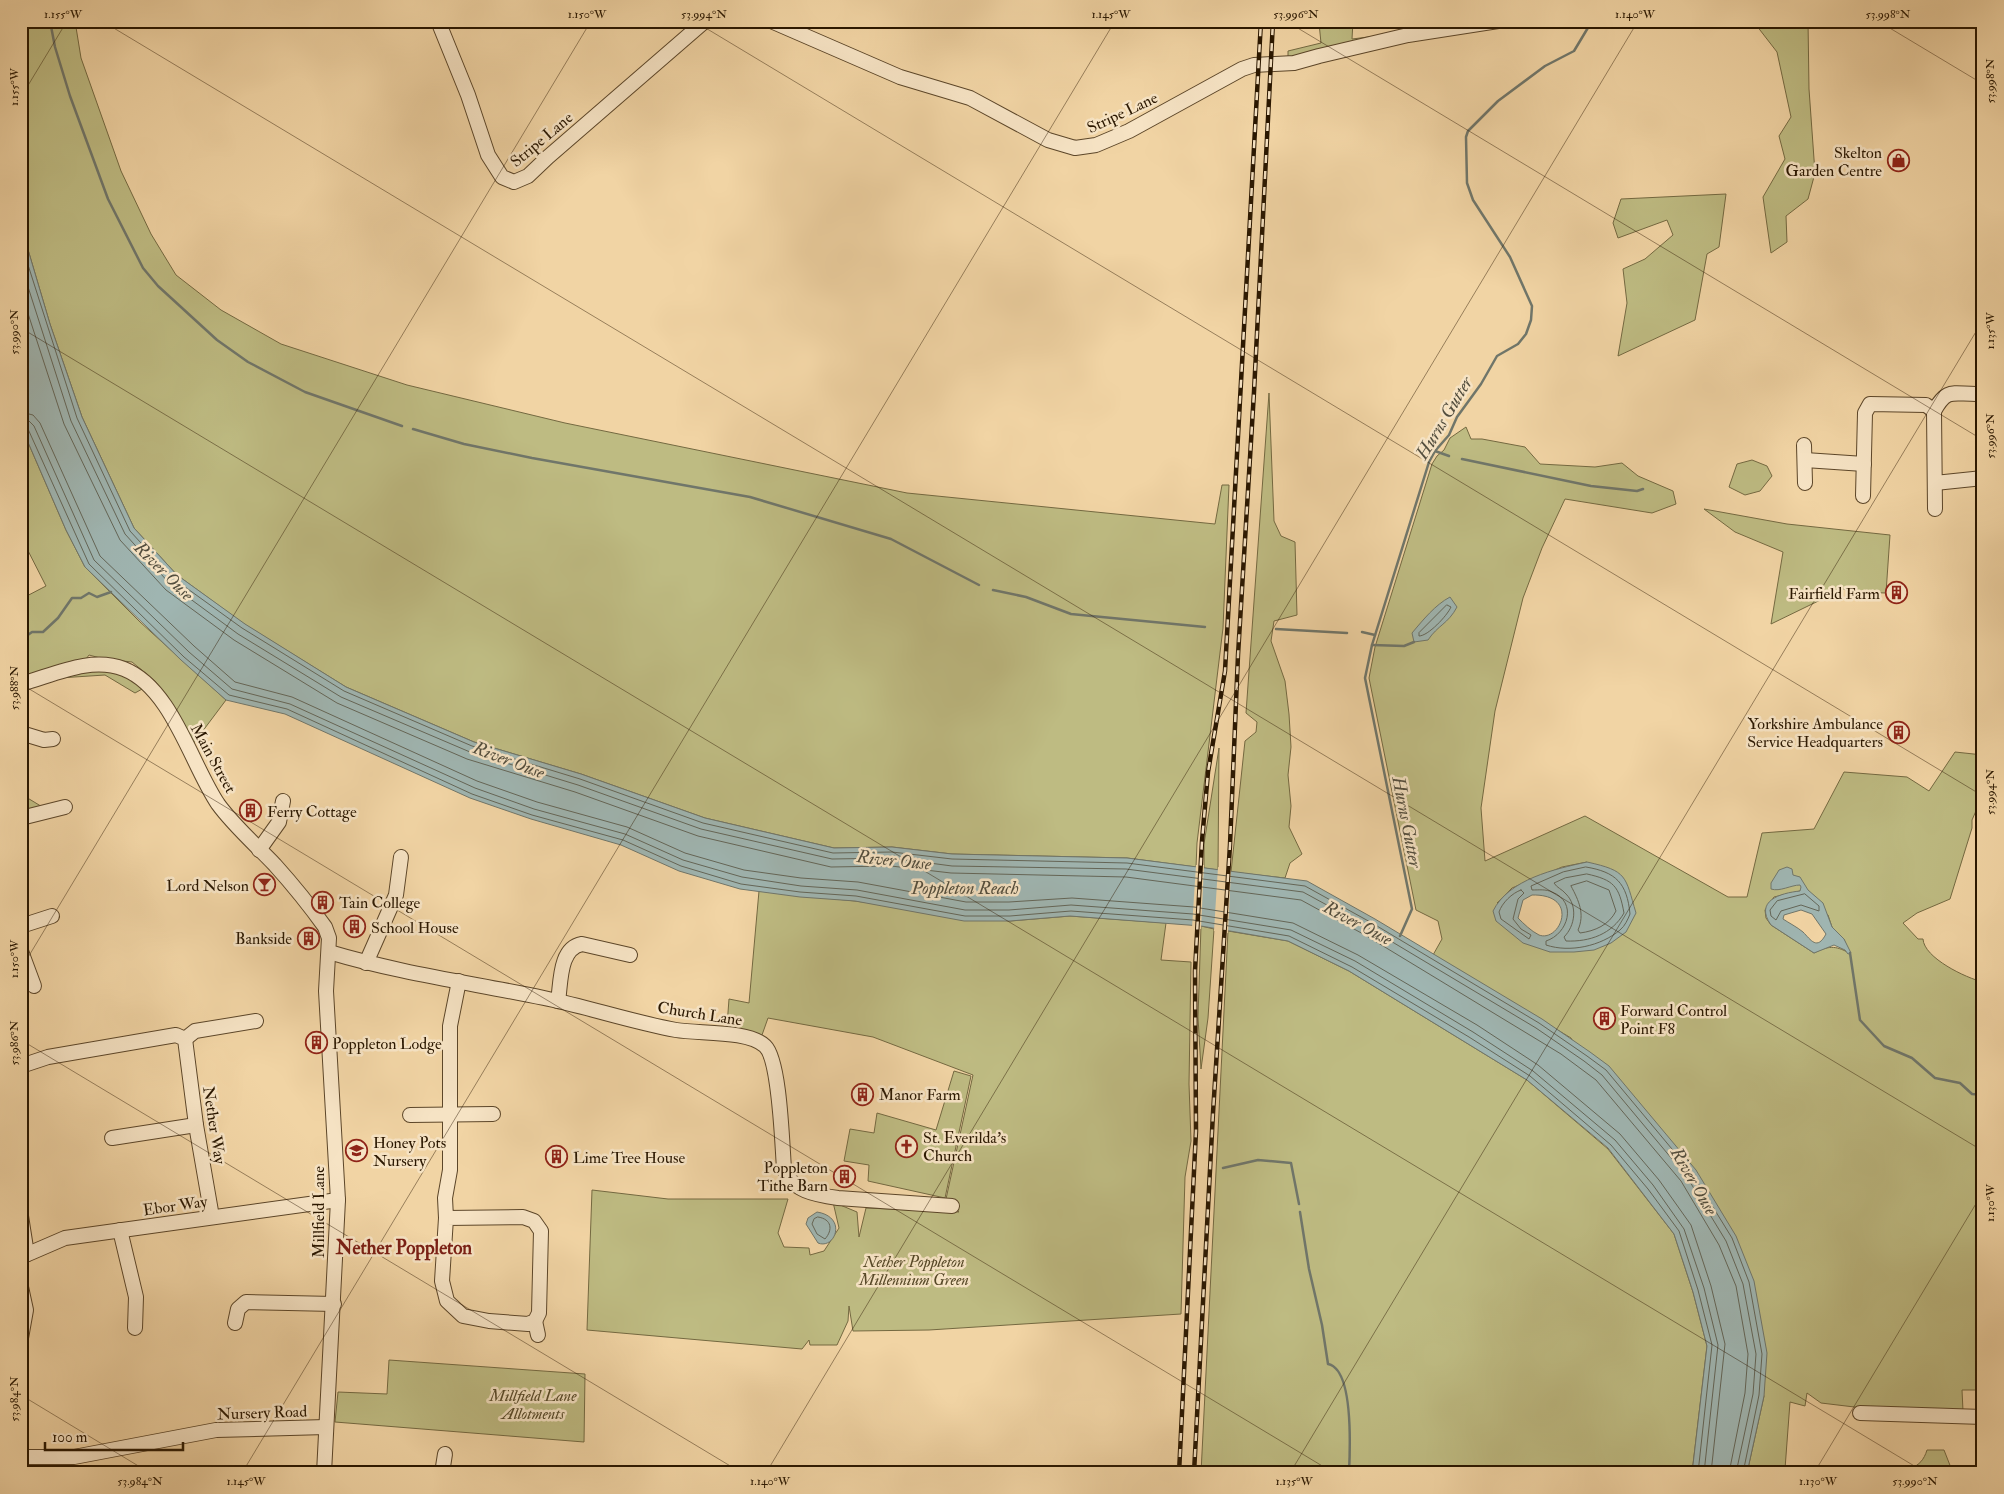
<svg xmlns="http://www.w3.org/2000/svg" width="2004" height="1494" font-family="'IM FELL Double Pica',serif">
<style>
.green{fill:#bebb82;stroke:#746941;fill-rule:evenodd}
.water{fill:#9fb5b1;stroke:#70766a;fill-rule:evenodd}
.pier{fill:#f1d4a4}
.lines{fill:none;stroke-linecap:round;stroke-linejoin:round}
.shore{stroke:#646658;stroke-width:1}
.stream{stroke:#70766a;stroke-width:2.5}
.minor-casing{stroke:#5c4629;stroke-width:16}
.minor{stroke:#f6e3c4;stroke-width:14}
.rail-casing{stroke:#2a1700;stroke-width:4.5}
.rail{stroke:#f6e3c4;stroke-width:2.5;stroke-dasharray:8;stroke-linecap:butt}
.ticks{fill:none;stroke:#2a1700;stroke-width:1;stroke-opacity:0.45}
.labels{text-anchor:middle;stroke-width:5;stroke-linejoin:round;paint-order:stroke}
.street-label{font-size:16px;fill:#2a1700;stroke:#f6e3c4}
.poi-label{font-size:16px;fill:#2a1700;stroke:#f6e3c4;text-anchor:start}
.park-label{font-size:16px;font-style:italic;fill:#564827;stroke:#f6e3c4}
.water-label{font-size:18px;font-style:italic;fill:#534e3e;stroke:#f6e3c4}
.quarter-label{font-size:19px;font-weight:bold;fill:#7a1f14;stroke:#f6e3c4}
.neatline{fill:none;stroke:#2a1700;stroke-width:2}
.ticks-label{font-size:12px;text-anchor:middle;fill:#2a1700}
</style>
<rect width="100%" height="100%" fill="#f1d4a4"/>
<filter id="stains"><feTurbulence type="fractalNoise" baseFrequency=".004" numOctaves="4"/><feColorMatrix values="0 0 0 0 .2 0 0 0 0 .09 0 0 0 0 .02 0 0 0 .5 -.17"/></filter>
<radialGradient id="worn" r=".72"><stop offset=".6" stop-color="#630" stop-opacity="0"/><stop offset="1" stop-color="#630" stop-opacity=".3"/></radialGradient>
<!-- green -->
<g class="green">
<path d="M21,21H75L81,58L121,171L151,234L176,275L221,310L281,344L407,385L565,423L907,493L1215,524L1222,485H1229L1223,628L1197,843L1196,867L1127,858L952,854L892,847L834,848L705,818L581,774L474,742L346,687L244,624L177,575L134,528L82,417L50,324L21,226Z"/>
<path d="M1316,21H1353L1352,39L1400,33L1403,26L1433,21H1472L1300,59L1288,57V51L1321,43L1319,23Z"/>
<path d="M1753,21H1808L1809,89L1815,173L1808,199L1786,216L1787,242L1771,253L1763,197L1785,159L1779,136L1791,117L1777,52Z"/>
<path d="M1726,194L1719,247L1707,254L1695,320L1618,356L1627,303L1623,269L1645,259L1673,235L1667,220L1618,238L1613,223L1621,199Z"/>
<path d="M1269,393L1274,521L1281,536L1295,542L1297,615L1274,621L1271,641L1285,681L1289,714L1291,747L1288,775L1291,806L1289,827L1302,854L1290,863L1285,878L1231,872L1245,741L1256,732L1257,722L1246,713Z"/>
<path d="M21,426L66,530L85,567L140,622L226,700L193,744L168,697L155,681L132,662L104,659L89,655L86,659L21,680V599L46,586L21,537Z"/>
<path d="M1466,427L1471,439H1482L1525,447L1540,464L1595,467L1622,463L1638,476L1673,491L1676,504L1652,513L1565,499L1542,548L1523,598L1495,711L1481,808L1485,861L1585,816L1728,897H1747L1762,833L1814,829L1844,772L1907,777L1929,791L1955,752L1983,755V795L1972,820V828L1950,899L1917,913L1903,923L1918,939H1923C1924,958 1966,978 1983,982V1093L1980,1096L1983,1101V1410L1980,1390H1962L1963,1411L1871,1409L1821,1403L1807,1393L1805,1406L1790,1402L1785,1469L1781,1473H1747L1764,1396L1571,1038L1433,955L1442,939L1438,921L1416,910L1369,678L1375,647L1432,464L1437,456L1444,450L1450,438ZM1587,862L1550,952L1497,903L1512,888L1562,867ZM1800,891L1828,915L1832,927L1844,939L1849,953C1835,945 1828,946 1814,953L1771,925L1766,918L1765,910L1774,897Z"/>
<path d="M1752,460L1767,466L1772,476L1760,491L1745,495L1729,487L1737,464Z"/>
<path d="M1704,509L1787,524L1890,535L1886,593L1853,592L1843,589L1771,624L1783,552L1735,532Z"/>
<path d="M101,669L118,672L144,688L135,693L105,675L59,678Z"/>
<path d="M1219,748L1218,870L1204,868V844Z"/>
<path d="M21,794L44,808L21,812Z"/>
<path d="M759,891L855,901L1010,921L1070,916L1166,923L1161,960L1191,962L1189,1084L1191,1141L1185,1177L1181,1314L929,1330L853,1331L849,1306L848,1321L837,1345H810L809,1340L802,1349L587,1330L592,1190L668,1199H788L778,1233L784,1247L809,1248L810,1255L824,1251L839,1228L833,1202L857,1212L859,1237L866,1208L959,1212L946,1199L973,1075L873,1037L768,1018L762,1035L727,1026L729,999L749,1003Z"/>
<path d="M1201,926L1214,929L1208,1018L1201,1069L1198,1017Z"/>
<path d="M1228,931L1288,941L1349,971L1527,1080L1608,1149L1674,1234L1693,1292L1707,1346L1692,1473H1201Z"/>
<path d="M954,1071L971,1076L945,1198L868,1181L869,1165L844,1161L850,1129L874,1133L877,1113L936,1130Z"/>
<path d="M389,1360L585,1374L584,1442L335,1422L338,1392L387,1394Z"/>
<path d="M1927,1450H1944L1953,1473H1887C1906,1470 1921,1470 1927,1450Z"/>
</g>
<!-- water -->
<g class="water">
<path d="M21,226L50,324L82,417L134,528L177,575L245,624L346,687L474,742L581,774L705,818L834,848L892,847L952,854L1127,858L1307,881L1375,919L1542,1019L1590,1052L1609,1066L1696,1170L1736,1236L1754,1281L1767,1353L1764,1396L1747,1473H1692L1707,1346L1693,1292L1674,1234L1608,1148L1527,1080L1349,971L1288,941L1201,926L1070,916L1010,921H964L855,901L800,897L740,889L679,871L621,845L531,819L470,798L285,714L226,700L181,660L85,567L66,530L21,426Z"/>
<path d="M1450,597L1457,607C1448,624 1438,625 1428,640L1414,642L1412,633C1423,620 1435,605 1450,597Z"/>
<path d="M1587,862C1628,871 1625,876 1636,913L1626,932L1611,943L1594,950L1574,952H1550L1523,943L1496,921L1493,911C1509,879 1555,869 1587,862ZM1532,895C1581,894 1560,943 1539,935C1531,931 1524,924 1518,918L1523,900Z"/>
<path d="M1787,867L1792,869L1793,875L1800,877L1808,890L1823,903L1832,927L1844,939L1851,953L1848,954L1845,950L1834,945L1814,953L1771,925C1754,901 1780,893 1800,891L1801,887L1800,885C1791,885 1780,892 1771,889V883L1779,870ZM1801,910L1812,914L1826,934C1817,951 1811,940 1803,932C1797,927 1789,923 1783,919L1784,915Z"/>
<path d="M817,1212C848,1217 835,1250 818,1243L806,1224L808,1218Z"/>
</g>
<!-- pier -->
<g class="pier">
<path d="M1196,865H1204L1201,929L1192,928Z"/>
<path d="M1218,867L1231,870L1228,933L1214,931Z"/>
</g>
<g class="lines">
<!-- shore -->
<g class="shore">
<path d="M21,243L77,418L130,531L174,579L242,628L344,691L472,746L580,779L703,823L833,853L892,852L952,859L1127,863L1305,886L1372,923L1539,1023L1587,1056L1606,1070L1692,1173L1732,1238L1749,1282L1762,1354L1759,1395L1743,1473"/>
<path d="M21,265L71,421L125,534L170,584L238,634L341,697L470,752L578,785L701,829L832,859L892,858L952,866L1126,869L1303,892L1369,928L1536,1028L1584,1061L1602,1075L1687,1177L1726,1241L1743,1284L1756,1354L1753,1394L1736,1473"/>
<path d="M21,292L64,424L120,540L166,590L234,640L337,703L467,759L575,792L698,836L831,867L891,866L951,873L1126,877L1301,900L1365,935L1561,1054L1596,1080L1681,1181L1719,1245L1736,1286L1748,1354L1745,1393L1729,1473"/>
<path d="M21,412L33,415L40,423L100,556L194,646L235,682L292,697L477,781L537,802L627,827L685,853L744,870L801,878L858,882L966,902H1009L1072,898L1194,907L1293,923L1358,955L1477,1025L1538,1065L1620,1134L1659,1180L1691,1225L1711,1286L1725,1344L1711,1473"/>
<path d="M21,419L29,421L34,426L94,560L189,652L232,689L290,704L475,788L534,809L625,834L683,860L742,877L801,886L857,890L965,910H1009L1071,905L1193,914L1291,930L1355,961L1473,1032L1533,1071L1615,1140L1653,1185L1684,1229L1704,1288L1718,1345L1704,1473"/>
<path d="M21,426L28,429L89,564L184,657L229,695L287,709L472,794L532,815L623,840L681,866L741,884L800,892L856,896L965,916H1010L1071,911L1193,920L1289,936L1352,967L1469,1037L1530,1076L1611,1145L1648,1189L1679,1231L1698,1290L1712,1345L1698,1473"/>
<path d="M1447,605L1451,607C1447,616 1428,636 1419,636V633Z"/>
<path d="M1586,867C1616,872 1627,883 1630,914C1628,919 1625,926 1620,930C1601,946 1570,953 1546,945V941C1568,934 1578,902 1552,892C1546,889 1539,890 1532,890L1531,886L1563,872Z"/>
<path d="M1587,874C1614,880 1619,886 1624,913C1612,934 1590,942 1566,941L1564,937C1575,926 1578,906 1566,894C1562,889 1557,888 1554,883L1565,878Z"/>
<path d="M1587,881L1609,890L1616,911C1609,925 1595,931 1580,933L1578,930C1585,914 1579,901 1571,886Z"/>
<path d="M1521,890L1524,893L1518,899L1513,919L1521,929L1531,935L1529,939L1501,919L1499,912C1502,903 1512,893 1521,890Z"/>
<path d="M1805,894L1819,906V911L1801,905L1781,911L1776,920L1771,916L1770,910L1777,901Z"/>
<path d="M818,1217C832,1219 833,1230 825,1239L817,1234L812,1224L814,1219Z"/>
</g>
<!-- stream -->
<g class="stream">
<path d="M50,21L55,47L70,96L108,199L143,268L158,286L217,340L248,362L305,392L402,426"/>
<path d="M413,429L464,444L532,458L750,497L891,539L979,585"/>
<path d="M1435,451L1449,456"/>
<path d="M1462,459L1591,486L1637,491L1643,489"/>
<path d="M993,590L1026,597L1071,614L1205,627"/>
<path d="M1276,629L1347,633"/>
<path d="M1362,632L1375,635"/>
<path d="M21,640L32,632H43L58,618L72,598H81L89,593L97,597L111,592"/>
<path d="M1372,645L1404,646L1414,642"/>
<path d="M1400,936L1412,909L1365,678L1372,645L1429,462L1435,451L1449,435L1457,417L1481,384L1497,356L1518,344L1526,334L1531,320L1532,306L1510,257L1473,200L1467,183L1466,137L1468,131L1498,101L1545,66L1574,51L1592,21"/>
<path d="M1850,953L1860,1020L1884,1046L1912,1058L1935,1078L1960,1083L1972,1094L1983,1095"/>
<path d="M1223,1168L1258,1160L1291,1163L1299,1204"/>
<path d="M1300,1212L1309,1269L1322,1325L1328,1364C1354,1369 1350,1452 1349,1473"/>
</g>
<defs>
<g id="minor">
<path d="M438,21L468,95L488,155L502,177L514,182L528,176L548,157L705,21"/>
<path d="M771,21L900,77L970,98L1048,140L1075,148L1096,145L1129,131L1242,69L1254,65L1294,63L1319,56L1408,35L1498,21"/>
<path d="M1934,411L1935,509"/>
<path d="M1934,411C1947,388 1952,394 1976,394"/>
<path d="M1804,445L1805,483"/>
<path d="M1805,460L1864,464"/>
<path d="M1935,483L1983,478"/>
<path d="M1863,496L1865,413L1870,404L1926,405L1934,411"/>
<path d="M21,684C54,675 90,656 124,669C172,688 191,764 218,804C234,826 256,845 275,865C293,885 310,906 325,927L329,938L326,991L338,1200L324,1473"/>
<path d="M21,733L44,740L53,739"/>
<path d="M21,818L65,807"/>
<path d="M259,850L279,822L283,801"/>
<path d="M21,926L52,916"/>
<path d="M21,951L34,986"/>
<path d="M329,952C399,973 472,983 544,998C588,1007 632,1022 676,1030C700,1034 748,1030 765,1046C780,1060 782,1144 784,1168C791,1191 816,1195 838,1198L952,1206"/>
<path d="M366,963L396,895L401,857"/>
<path d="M558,1001C561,983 559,948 582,944L630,955"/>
<path d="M185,1039L195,1031L256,1021"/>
<path d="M21,1066L48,1057L176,1035L185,1039L196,1125L212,1217"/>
<path d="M410,1115L493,1114"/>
<path d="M112,1138L196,1125"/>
<path d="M21,1216L27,1254"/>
<path d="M446,1218L523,1217L534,1221L541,1231L539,1313L535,1321L528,1324L489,1321L463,1316L447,1301L442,1281L446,1218L445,1198L450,1170V1026L459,981"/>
<path d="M120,1230L136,1297L135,1328"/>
<path d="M21,1257L65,1238L338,1200"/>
<path d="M21,1287L26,1310L21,1338"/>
<path d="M535,1321L538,1335"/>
<path d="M235,1323L238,1309L246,1302L334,1304"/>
<path d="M1860,1413L1983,1417"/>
<path d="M21,1457H74L216,1430L326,1427"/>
<path d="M442,1473L445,1454"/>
</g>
</defs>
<!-- minor casing -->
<use href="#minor" class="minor-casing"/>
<!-- minor -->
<use href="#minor" class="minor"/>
<defs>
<g id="rail">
<path d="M1179,1473L1196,1131L1195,971L1202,841L1208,772L1225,671L1261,21"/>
<path d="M1194,1473L1213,1113L1230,845L1238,655L1254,392L1273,21"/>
</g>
</defs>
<!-- rail casing -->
<use href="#rail" class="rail-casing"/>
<!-- rail -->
<use href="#rail" class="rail"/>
</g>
<!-- ticks -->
<path class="ticks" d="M102,21L1983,1151M694,21L1983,796M1286,21L1983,440M1878,21L1983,84M21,97L67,21M21,328L1926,1473M21,684L1334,1473M21,969L591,21M21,1040L742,1473M21,1395L150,1473M242,1473L1115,21M766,1473L1638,21M1290,1473L1983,320M1814,1473L1983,1192"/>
<!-- icons -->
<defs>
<symbol id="shop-ring" viewBox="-11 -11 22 22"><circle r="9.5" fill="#f6e3c4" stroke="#8f2418" stroke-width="1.5"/><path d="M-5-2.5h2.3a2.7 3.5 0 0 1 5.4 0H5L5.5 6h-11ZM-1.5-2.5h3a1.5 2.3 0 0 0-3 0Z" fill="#8f2418"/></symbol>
<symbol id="building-ring" viewBox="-11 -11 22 22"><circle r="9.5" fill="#f6e3c4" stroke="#8f2418" stroke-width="1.5"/><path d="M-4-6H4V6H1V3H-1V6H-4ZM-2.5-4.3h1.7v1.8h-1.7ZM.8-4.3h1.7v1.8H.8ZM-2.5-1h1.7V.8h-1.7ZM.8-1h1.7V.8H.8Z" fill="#8f2418"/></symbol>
<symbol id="bar-ring" viewBox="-11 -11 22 22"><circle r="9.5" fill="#f6e3c4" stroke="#8f2418" stroke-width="1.5"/><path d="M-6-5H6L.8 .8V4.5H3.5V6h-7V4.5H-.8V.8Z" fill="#8f2418"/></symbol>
<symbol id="church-ring" viewBox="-11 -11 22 22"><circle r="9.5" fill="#f6e3c4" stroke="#8f2418" stroke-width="1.5"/><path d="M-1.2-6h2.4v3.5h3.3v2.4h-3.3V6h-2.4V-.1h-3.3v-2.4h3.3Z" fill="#8f2418"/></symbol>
<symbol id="school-ring" viewBox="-11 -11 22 22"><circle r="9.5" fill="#f6e3c4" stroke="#8f2418" stroke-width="1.5"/><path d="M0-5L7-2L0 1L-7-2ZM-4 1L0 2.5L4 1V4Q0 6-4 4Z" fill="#8f2418"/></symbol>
</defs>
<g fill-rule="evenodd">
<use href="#shop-ring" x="1886" y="148" width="25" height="25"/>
<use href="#building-ring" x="1884" y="580" width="25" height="25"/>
<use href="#building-ring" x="1886" y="720" width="25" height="25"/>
<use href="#building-ring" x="238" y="798" width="25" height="25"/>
<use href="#bar-ring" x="252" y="872" width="25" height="25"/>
<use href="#building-ring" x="310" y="890" width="25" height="25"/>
<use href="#building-ring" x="342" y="914" width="25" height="25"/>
<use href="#building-ring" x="296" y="926" width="25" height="25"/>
<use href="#building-ring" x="1592" y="1006" width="25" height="25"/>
<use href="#building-ring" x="304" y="1030" width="25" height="25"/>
<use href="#building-ring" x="850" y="1082" width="25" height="25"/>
<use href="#church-ring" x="894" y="1134" width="25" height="25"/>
<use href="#school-ring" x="344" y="1138" width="25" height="25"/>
<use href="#building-ring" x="544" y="1144" width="25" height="25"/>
<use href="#building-ring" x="832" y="1164" width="25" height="25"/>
</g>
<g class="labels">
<!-- street labels -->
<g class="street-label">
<text transform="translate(1122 112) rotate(-25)" y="6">Stripe Lane</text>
<text transform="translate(541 139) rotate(-40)" y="6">Stripe Lane</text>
<text transform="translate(214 758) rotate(61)" y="6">Main Street</text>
<text transform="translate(700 1013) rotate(9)" y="6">Church Lane</text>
<text transform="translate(215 1125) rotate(81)" y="6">Nether Way</text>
<text transform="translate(175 1205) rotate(-8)" y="6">Ebor Way</text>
<text transform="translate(318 1212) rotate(-90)" y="6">Millfield Lane</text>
<text transform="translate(262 1412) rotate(-2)" y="6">Nursery Road</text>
</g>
<!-- poi labels -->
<g class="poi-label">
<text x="1882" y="158" text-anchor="end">Skelton<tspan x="1882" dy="18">Garden Centre</tspan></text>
<text x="1880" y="599" text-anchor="end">Fairfield Farm</text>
<text x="1883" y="729" text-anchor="end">Yorkshire Ambulance<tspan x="1883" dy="18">Service Headquarters</tspan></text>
<text x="267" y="817">Ferry Cottage</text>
<text x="249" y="891" text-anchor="end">Lord Nelson</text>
<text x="339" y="908">Tain College</text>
<text x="371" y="933">School House</text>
<text x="292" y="944" text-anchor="end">Bankside</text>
<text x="1620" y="1016">Forward Control<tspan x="1620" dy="18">Point F8</tspan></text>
<text x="332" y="1049">Poppleton Lodge</text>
<text x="879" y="1100">Manor Farm</text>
<text x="923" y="1143">St. Everilda's<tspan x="923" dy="18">Church</tspan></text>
<text x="373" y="1148">Honey Pots<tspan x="373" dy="18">Nursery</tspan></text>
<text x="573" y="1163">Lime Tree House</text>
<text x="828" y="1173" text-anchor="end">Poppleton<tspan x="828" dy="18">Tithe Barn</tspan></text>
</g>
<!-- park labels -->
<g class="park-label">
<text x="914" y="1267">Nether Poppleton<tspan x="914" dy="18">Millennium Green</tspan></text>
<text x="533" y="1401">Millfield Lane<tspan x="533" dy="18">Allotments</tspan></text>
</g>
<!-- water labels -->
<g class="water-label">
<text transform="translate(1444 418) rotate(-59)" y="6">Hurns Gutter</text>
<text transform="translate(164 571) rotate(45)" y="6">River Ouse</text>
<text transform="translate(509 760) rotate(21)" y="6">River Ouse</text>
<text transform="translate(1407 822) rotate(79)" y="6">Hurns Gutter</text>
<text transform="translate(894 860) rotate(6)" y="6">River Ouse</text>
<text x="965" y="894">Poppleton Reach</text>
<text transform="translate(1358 923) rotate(28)" y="6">River Ouse</text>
<text transform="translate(1694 1181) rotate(60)" y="6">River Ouse</text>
</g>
<!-- quarter labels -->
<g class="quarter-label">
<text x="404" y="1254">Nether Poppleton</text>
</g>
</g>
<!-- margin -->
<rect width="2004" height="1494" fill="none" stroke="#f1d4a4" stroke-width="55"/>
<!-- scale -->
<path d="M45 1442v8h138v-8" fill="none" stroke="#2a1700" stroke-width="2.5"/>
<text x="52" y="1442" font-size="15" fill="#2a1700" stroke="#f6e3c4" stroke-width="4" paint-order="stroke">100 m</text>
<rect x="28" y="28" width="1948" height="1438" class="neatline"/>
<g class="ticks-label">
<text x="63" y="18">1.155°W</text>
<text x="587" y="18">1.150°W</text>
<text x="704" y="18">53.994°N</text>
<text x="1111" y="18">1.145°W</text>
<text x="1296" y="18">53.996°N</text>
<text x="1635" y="18">1.140°W</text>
<text x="1888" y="18">53.998°N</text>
<text transform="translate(1990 81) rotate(-90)" y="4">53.998°N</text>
<text transform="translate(14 87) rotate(-90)" y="4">1.155°W</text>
<text transform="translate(1990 331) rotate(-90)" y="4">1.135°W</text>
<text transform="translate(14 332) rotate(-90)" y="4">53.990°N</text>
<text transform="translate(1990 436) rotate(-90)" y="4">53.996°N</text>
<text transform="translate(14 688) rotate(-90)" y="4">53.988°N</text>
<text transform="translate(1990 792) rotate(-90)" y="4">53.994°N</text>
<text transform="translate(14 959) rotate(-90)" y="4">1.150°W</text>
<text transform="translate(14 1043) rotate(-90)" y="4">53.986°N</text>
<text transform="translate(1990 1203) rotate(-90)" y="4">1.130°W</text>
<text transform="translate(14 1399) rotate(-90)" y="4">53.984°N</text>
<text x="140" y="1485">53.984°N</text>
<text x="246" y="1485">1.145°W</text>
<text x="770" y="1485">1.140°W</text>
<text x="1294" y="1485">1.135°W</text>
<text x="1818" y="1485">1.130°W</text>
<text x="1915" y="1485">53.990°N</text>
</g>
<rect width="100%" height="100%" filter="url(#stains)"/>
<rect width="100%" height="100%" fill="url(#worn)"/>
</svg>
